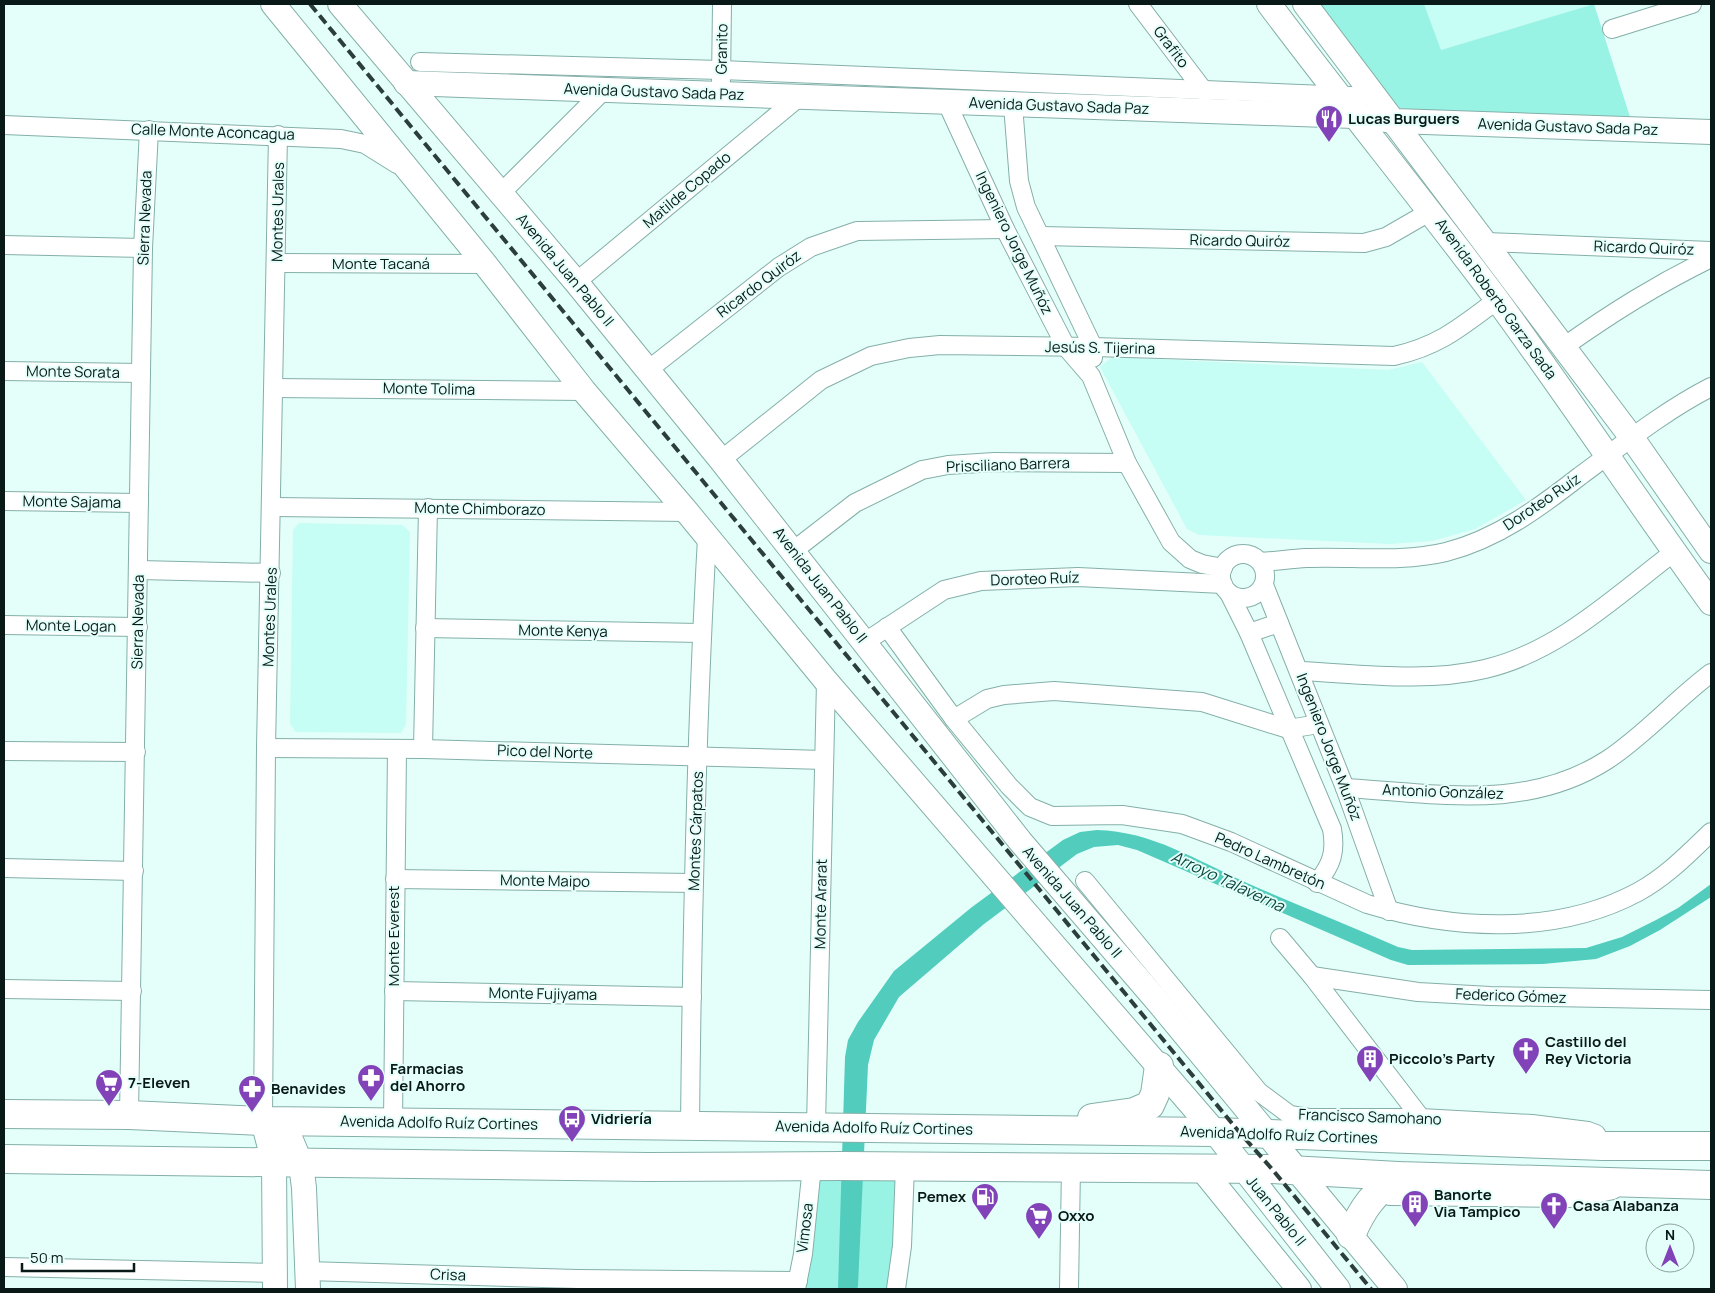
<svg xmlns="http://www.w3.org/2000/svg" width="1715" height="1293" font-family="Manrope,sans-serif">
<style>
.built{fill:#c6fdf4}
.green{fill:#99f3e5}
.water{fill:#52cdbd}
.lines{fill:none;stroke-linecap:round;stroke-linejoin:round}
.street-casing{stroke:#84afa8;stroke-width:20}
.secondary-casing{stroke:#84afa8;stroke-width:26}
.primary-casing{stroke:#84afa8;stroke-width:30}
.street{stroke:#fff;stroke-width:18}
.secondary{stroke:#fff;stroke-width:24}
.primary{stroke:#fff;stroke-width:28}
.rail{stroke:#2b3e3b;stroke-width:4;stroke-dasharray:10 5;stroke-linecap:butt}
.labels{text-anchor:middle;stroke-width:4;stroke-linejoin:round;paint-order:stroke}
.street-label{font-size:15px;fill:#081917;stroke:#e4fffa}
.poi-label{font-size:15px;font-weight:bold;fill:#081917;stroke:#e4fffa;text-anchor:start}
.water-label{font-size:16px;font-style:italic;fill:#0d453e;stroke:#e4fffa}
</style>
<rect width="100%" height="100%" fill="#e4fffa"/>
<!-- built -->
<g class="built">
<path d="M1424,4H1594L1441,50Z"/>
<path d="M1112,357L1388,370L1422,362L1526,500L1475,529L1432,541L1390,544L1199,535L1187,529L1100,367Z"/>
<path d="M299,523L402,525L410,532L406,724L401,733L296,732L290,724L293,530Z"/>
</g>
<!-- green -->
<g class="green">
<path d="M1315,4H1424L1441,50L1594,4L1631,120L1390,108Z"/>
<path d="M815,1175H901L893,1289H804Z"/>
</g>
<!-- water -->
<path class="water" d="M1097,830C1151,831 1198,861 1247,883C1297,905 1348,925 1398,947L1412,950L1586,948L1622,937L1656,920L1678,908L1711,884V897L1660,930L1630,946L1596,959L1543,964L1408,965L1391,960L1137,850L1118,845L1094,847L1077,854L984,924L899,997L874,1040L868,1065L858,1286L857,1289H838L845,1057L848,1040L858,1022L894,971L972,907L1063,840L1080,832Z"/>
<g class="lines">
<defs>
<g id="street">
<path d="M1138,4L1204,91"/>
<path d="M1612,29L1692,4"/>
<path d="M420,62L721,70L1375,97"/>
<path d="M721,81L722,4"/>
<path d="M947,103L1005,229L1066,347L1091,376L1127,463L1171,542L1190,559L1202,564L1223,568"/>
<path d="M1013,105L1019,181L1026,207L1093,347V358"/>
<path d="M4,125L341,139L365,144L397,164"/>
<path d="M501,193L604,90"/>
<path d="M1041,236L1364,243L1386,237L1431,211"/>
<path d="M1486,242L1711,251"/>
<path d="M4,245L143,248"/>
<path d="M277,263L485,264"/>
<path d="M576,282L798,98"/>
<path d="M1562,348C1613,312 1656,285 1711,258"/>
<path d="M648,370L779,267L811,247L857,231L1005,229"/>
<path d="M4,371L141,373"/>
<path d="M274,388L584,391"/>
<path d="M721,460L821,380L871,356L909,348L940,345L1093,347L1394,356C1439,346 1461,327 1497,300"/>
<path d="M4,501L139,503"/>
<path d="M273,507L687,512"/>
<path d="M793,551L855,503L922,470L948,465L994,462L1127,463"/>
<circle cx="1243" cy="576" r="22"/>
<path d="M1261,562C1276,561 1291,559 1306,558C1353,556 1400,563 1446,552C1497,539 1539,508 1580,476C1622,445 1664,411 1711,387"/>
<path d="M139,570L271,573"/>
<path d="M1264,585L1345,788L1389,911"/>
<path d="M1229,593L1249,633L1332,829C1336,852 1332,864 1317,883"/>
<path d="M4,625L138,627"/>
<path d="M887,627L954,719L1009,786L1030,807L1052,816L1122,815L1182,824L1231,842L1367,904C1453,930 1556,936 1638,892C1666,877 1688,854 1711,832"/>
<path d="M425,628L701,633"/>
<path d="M1249,633L1279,623"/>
<path d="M865,642L944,590L981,581L1078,577L1223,584"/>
<path d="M1300,671C1360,674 1426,683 1485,669C1558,652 1616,596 1674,552"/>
<path d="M954,719L987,699L1004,695L1054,691L1202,702L1288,729L1319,724"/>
<path d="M266,748L423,749L824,760"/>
<path d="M423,749L428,508"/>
<path d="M4,751L136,752"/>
<path d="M1345,788C1436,793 1526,812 1607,760C1645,735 1675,700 1711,673"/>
<path d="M4,868L134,871"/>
<path d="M395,879L694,883"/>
<path d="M1085,881L1259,1092L1290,1115L1309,1118H1421L1532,1124L1588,1131L1596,1134L1603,1146"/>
<path d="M1280,938L1312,976L1421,1118"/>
<path d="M1312,976L1418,992L1490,996L1711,1000"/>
<path d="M4,989L132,991"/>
<path d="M394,991L692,997"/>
<path d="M129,1115L143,248L149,130"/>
<path d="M263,1121L266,748L278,135"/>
<path d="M393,1122L397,749"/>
<path d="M690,1125C692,929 696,733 707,538"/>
<path d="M816,1126L826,681"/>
<path d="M1378,1190L1390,1196L1577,1198L1613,1190"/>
<path d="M4,1267L275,1273"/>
<path d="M307,1271L578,1279L798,1281"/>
<path d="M796,1289L803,1254L812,1166"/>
<path d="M896,1289L902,1246L905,1166"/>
<path d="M1069,1289L1071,1167"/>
</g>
<g id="secondary">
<path d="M273,4L485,264L584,391L687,512L826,681L1215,1132L1338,1289"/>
<path d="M340,4L576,282L721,460L1020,841L1159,1003L1395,1289"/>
<path d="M1269,4C1343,103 1421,198 1495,297C1569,398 1638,502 1711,603"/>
<path d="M1305,4L1632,438L1711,551"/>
<path d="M406,83L1354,116L1395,121L1711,132"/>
<path d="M263,1121L274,1163L275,1289"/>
<path d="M283,1121L301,1164L304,1188L308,1289"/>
<path d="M1201,1168L1299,1289"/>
</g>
<g id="primary">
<path d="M4,1114L129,1115L263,1121L1215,1132L1603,1146H1711"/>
<path d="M1092,1118L1134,1112L1150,1105L1155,1094L1159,1066"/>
<path d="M4,1159L648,1167L842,1166L1272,1169L1398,1176L1711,1185"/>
<path d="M1351,1235C1363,1207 1373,1194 1398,1176"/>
</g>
</defs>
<!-- street casing -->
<use href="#street" class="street-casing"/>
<!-- secondary casing -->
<use href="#secondary" class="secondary-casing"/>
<!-- primary casing -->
<use href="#primary" class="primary-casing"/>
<!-- street -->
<use href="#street" class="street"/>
<!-- secondary -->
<use href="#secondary" class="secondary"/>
<!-- primary -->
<use href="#primary" class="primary"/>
<!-- rail -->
<path class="rail" d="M310,4L1240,1133L1272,1169L1371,1289"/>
</g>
<!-- icons -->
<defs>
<symbol id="restaurant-pin" viewBox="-11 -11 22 30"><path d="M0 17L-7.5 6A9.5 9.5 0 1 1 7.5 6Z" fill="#8243b8" stroke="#e4fffa"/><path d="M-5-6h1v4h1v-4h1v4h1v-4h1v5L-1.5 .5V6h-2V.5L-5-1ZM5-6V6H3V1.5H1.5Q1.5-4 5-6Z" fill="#fff"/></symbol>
<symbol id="church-pin" viewBox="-11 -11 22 30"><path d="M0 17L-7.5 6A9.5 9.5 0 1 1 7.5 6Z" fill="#8243b8" stroke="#e4fffa"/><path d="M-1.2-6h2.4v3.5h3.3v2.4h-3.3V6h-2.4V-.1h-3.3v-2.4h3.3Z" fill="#fff"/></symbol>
<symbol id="building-pin" viewBox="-11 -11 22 30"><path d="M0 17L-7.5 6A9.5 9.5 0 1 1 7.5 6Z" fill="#8243b8" stroke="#e4fffa"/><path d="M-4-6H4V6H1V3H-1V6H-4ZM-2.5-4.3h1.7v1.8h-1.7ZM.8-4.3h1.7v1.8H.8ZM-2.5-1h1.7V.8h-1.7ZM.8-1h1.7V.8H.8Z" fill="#fff"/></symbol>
<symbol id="pharmacy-pin" viewBox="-11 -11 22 30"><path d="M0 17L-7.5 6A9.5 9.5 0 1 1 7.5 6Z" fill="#8243b8" stroke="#e4fffa"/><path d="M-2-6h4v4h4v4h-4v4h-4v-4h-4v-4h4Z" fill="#fff"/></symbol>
<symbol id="supermarket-pin" viewBox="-11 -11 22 30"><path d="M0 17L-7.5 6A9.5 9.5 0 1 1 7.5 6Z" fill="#8243b8" stroke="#e4fffa"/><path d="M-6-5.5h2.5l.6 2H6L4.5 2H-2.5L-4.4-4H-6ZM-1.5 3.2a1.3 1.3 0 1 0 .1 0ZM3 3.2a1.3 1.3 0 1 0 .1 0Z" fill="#fff"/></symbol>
<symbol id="bus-pin" viewBox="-11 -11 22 30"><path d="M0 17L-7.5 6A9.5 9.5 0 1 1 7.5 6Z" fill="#8243b8" stroke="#e4fffa"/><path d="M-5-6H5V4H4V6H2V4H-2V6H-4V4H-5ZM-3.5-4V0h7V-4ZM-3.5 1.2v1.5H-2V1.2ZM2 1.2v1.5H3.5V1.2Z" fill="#fff"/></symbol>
<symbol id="fuel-pin" viewBox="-11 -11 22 30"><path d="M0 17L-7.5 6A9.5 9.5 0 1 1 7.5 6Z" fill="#8243b8" stroke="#e4fffa"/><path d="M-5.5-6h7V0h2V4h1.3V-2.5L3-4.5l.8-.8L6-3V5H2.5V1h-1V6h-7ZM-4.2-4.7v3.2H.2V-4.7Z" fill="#fff"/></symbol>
</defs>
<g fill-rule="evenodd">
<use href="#restaurant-pin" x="1313" y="103" width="32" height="43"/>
<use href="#church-pin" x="1510" y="1035" width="32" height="43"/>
<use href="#building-pin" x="1354" y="1043" width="32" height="43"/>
<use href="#pharmacy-pin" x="355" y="1062" width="32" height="43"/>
<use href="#supermarket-pin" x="93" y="1067" width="32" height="43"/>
<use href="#pharmacy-pin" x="236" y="1073" width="32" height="43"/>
<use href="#bus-pin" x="556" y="1103" width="32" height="43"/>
<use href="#fuel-pin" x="969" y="1181" width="32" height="43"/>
<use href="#building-pin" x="1399" y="1188" width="32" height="43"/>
<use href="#church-pin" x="1538" y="1190" width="32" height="43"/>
<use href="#supermarket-pin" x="1023" y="1200" width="32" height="43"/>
</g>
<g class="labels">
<!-- street labels -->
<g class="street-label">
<text transform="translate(1171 47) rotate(53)" y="5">Grafito</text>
<text transform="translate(722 49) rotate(-89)" y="5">Granito</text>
<text transform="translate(654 92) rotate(2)" y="5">Avenida Gustavo Sada Paz</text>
<text transform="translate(1059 106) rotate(2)" y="5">Avenida Gustavo Sada Paz</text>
<text transform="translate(1568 127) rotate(2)" y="5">Avenida Gustavo Sada Paz</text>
<text transform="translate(213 132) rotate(2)" y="5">Calle Monte Aconcagua</text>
<text transform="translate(687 190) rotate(-40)" y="5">Matilde Copado</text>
<text transform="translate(278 212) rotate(-89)" y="5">Montes Urales</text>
<text transform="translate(145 218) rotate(-88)" y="5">Sierra Nevada</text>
<text transform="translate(1240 241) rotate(1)" y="5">Ricardo Quiróz</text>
<text transform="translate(1014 243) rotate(64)" y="5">Ingeniero Jorge Muñóz</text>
<text transform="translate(1644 248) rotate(2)" y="5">Ricardo Quiróz</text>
<text x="381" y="269">Monte Tacaná</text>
<text transform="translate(565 270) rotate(50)" y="5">Avenida Juan Pablo II</text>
<text transform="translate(759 284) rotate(-37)" y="5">Ricardo Quiróz</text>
<text transform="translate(1496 299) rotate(54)" y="5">Avenida Roberto Garza Sada</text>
<text transform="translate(1100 348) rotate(1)" y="5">Jesús S. Tijerina</text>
<text transform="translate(73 372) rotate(1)" y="5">Monte Sorata</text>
<text transform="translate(429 389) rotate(1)" y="5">Monte Tolima</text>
<text transform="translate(1008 465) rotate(-2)" y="5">Prisciliano Barrera</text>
<text transform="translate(72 502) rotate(1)" y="5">Monte Sajama</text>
<text transform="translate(1542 502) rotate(-34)" y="5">Doroteo Ruíz</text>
<text transform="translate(480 509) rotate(1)" y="5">Monte Chimborazo</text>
<text transform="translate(1035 579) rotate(-2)" y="5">Doroteo Ruíz</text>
<text transform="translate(820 585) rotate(52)" y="5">Avenida Juan Pablo II</text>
<text transform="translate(270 617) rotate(-88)" y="5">Montes Urales</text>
<text transform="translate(138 622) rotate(-89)" y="5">Sierra Nevada</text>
<text transform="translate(71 626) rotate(1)" y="5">Monte Logan</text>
<text transform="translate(563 631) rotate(1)" y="5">Monte Kenya</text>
<text transform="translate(1329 747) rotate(69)" y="5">Ingeniero Jorge Muñóz</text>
<text transform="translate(545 752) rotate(2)" y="5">Pico del Norte</text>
<text transform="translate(1443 792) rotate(2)" y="5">Antonio González</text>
<text transform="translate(696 831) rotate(-88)" y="5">Montes Cárpatos</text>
<text transform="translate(1270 861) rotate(24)" y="5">Pedro Lambretón</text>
<text transform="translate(545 881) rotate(1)" y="5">Monte Maipo</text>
<text transform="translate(1072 902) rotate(49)" y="5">Avenida Juan Pablo II</text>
<text transform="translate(821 904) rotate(-89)" y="5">Monte Ararat</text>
<text transform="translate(394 936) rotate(-90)" y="5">Monte Everest</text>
<text transform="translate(543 994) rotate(1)" y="5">Monte Fujiyama</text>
<text transform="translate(1511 996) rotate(2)" y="5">Federico Gómez</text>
<text transform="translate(1370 1117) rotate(2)" y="5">Francisco Samohano</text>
<text transform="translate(439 1123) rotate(1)" y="5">Avenida Adolfo Ruíz Cortines</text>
<text transform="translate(874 1128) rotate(1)" y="5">Avenida Adolfo Ruíz Cortines</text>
<text transform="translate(1279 1135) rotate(2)" y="5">Avenida Adolfo Ruíz Cortines</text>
<text transform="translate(1276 1211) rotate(51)" y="5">Juan Pablo II</text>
<text transform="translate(805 1228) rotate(-83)" y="5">Vimosa</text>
<text transform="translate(448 1275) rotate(2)" y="5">Crisa</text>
</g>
<!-- poi labels -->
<g class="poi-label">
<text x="1348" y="124">Lucas Burguers</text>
<text x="1545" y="1047">Castillo del<tspan x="1545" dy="17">Rey Victoria</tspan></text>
<text x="1389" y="1064">Piccolo's Party</text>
<text x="390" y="1074">Farmacias<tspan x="390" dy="17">del Ahorro</tspan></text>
<text x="128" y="1088">7-Eleven</text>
<text x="271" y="1094">Benavides</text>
<text x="591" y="1124">Vidriería</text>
<text x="1434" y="1200">Banorte<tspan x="1434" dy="17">Via Tampico</tspan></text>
<text x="966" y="1202" text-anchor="end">Pemex</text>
<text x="1573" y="1211">Casa Alabanza</text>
<text x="1058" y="1221">Oxxo</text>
</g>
<!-- water labels -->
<g class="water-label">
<text transform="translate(1228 881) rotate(25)" y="6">Arroyo Talaverna</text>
</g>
</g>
<!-- border -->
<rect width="1715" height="1293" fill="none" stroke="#081917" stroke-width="10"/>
<!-- north arrow -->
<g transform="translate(1670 1248)"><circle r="24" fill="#e4fffa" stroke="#8ca39f"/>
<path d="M0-4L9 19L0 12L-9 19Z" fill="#8243b8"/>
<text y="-8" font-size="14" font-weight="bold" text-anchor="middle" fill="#081917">N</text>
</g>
<!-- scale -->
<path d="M22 1263v8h112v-8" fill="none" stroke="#081917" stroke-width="2.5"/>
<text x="30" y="1263" font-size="15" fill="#081917" stroke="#e4fffa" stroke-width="4" paint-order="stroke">50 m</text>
</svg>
